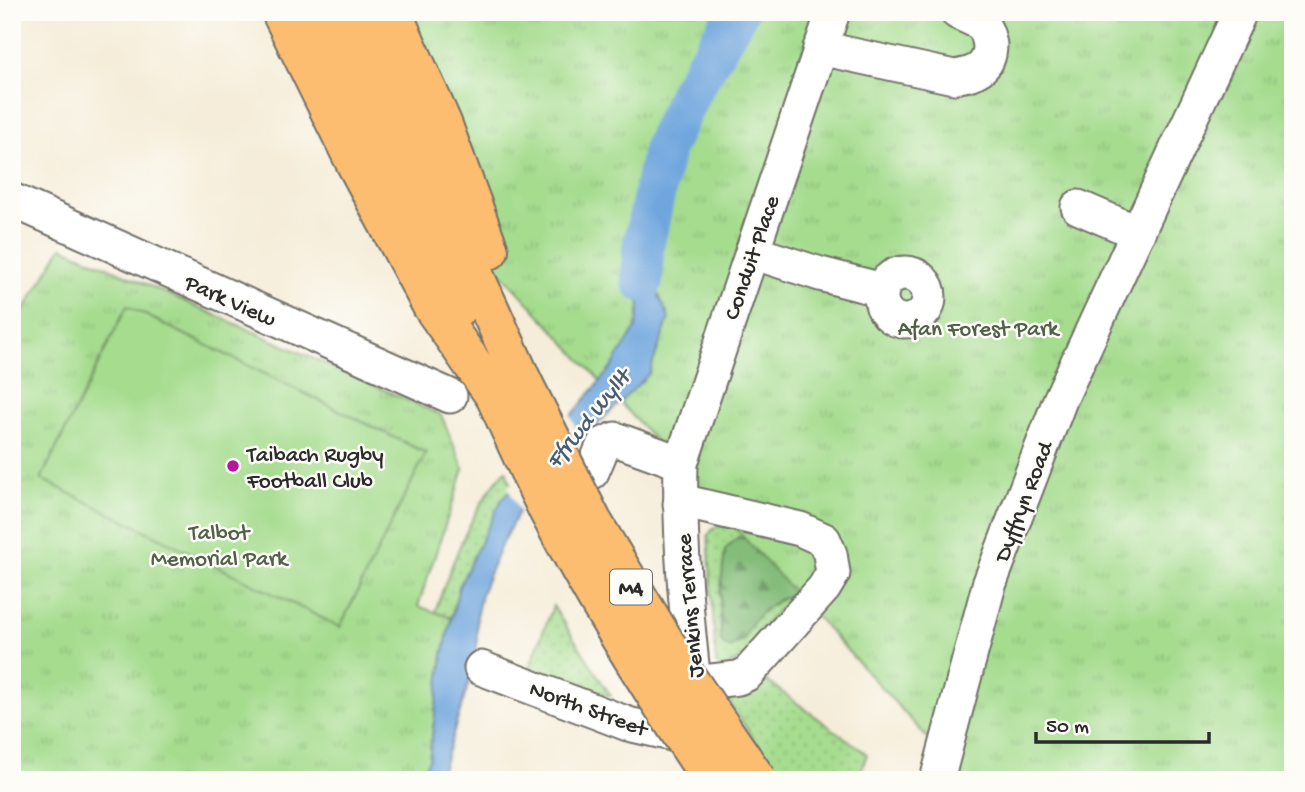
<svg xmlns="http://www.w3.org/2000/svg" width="1305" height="792" font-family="'Gochi Hand',sans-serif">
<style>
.grass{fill:url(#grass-dots);stroke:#68845c;stroke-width:2}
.forest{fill:url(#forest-firs);stroke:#587452;stroke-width:2}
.park{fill:url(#park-tufts);stroke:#68845c;stroke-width:2}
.garden{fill:#a5dc8e;stroke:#68845c;stroke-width:2}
.water{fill:#70a6de;stroke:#4e6884;stroke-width:2}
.pier{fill:#f5edd9}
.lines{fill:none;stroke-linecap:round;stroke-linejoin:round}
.river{stroke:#70a6de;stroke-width:42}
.minor-casing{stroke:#726f68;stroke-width:37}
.highway-casing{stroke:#726f68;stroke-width:42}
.minor{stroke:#fff;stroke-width:33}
.highway{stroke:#fcbd6f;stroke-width:38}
.highway-bridge-casing{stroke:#726f68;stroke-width:42;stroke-linecap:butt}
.highway-bridge{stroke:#fcbd6f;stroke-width:38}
.poi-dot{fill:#b5179e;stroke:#fdfcf7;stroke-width:2.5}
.labels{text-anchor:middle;stroke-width:5;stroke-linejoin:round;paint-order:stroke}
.shield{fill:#fdfcf7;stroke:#6a6a68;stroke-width:2}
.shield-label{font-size:21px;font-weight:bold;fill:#2b2b2b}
.street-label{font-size:23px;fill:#2b2b2b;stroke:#fdfcf7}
.park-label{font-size:23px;fill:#506049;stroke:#fdfcf7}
.poi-label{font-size:23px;fill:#2b2b2b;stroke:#fdfcf7;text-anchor:start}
.water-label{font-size:24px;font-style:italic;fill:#475c73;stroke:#fdfcf7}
</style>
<defs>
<pattern id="grass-dots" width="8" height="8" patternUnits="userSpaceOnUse" patternTransform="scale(1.75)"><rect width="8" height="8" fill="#a5dc8e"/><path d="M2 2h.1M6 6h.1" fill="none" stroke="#8ebd7b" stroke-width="1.8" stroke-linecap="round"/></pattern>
<pattern id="forest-firs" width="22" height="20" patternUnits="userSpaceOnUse" patternTransform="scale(1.75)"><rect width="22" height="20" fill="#84bc79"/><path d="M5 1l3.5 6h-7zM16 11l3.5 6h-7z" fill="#6c9963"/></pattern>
<pattern id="park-tufts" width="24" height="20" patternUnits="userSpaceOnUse" patternTransform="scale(1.75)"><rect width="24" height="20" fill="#a5dc8e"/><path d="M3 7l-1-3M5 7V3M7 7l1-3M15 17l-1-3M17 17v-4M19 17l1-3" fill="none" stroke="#8ebd7b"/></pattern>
</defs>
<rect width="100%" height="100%" fill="#fdfcf7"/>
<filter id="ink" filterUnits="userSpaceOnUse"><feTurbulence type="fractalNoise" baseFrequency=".0143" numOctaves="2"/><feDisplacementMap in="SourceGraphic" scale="14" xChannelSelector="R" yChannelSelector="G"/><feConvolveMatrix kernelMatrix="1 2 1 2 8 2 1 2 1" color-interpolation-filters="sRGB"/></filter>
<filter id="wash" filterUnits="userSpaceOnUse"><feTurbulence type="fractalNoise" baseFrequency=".00686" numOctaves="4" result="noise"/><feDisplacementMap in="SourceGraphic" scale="28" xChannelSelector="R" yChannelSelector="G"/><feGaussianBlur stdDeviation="1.57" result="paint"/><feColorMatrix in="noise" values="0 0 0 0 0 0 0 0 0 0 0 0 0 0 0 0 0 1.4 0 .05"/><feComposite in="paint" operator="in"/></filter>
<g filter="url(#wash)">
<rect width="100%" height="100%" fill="#f5edd9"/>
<!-- grass -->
<g class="grass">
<path d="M506,470L512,488L459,587L451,618L435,612C451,566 472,506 506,470Z"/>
<path d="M724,524L812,548L811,592L789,599L758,632L754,652L723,669L716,664L708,535L715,527Z"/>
<path d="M553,606L611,696L529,669Z"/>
<path d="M760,676L867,754L858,780H782L728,701Z"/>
</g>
<!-- forest -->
<path class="forest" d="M738,537L789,550L801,591C773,601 754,612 744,640L729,648L721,642L720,593L725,550Z"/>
<!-- park -->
<g class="park">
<path d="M262,12H1293V780H966Z"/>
<path d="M62,247L441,415L464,469L418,606L451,618L443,655L429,759L419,780H12V330Z"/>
</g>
<!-- garden -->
<path class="garden" d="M127,306L426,453L340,627L41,479Z"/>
<!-- water -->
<path class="water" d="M638,222L659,230L650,260L658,293L669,318L649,374L591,431L519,511L501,545L481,594L477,613V656L439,780H419L429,759L443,655L459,587L476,551L501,501L611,368L636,328L640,305L634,285L631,247Z"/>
<!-- pier -->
<path class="pier" d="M569,413L584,444L521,515L508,487Z"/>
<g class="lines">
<!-- river -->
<path class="river" d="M642,281L643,247L664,148L690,92L737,12"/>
</g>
</g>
<g filter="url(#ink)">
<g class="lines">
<defs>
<g id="minor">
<path d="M820,48L954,77C974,74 990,69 990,45C989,40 988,34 985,29C980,21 966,17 957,12"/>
<path d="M12,200L450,396"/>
<path d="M1078,207L1138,233"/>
<path d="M752,252L820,274L882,290"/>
<circle cx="905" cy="297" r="24"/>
<path d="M592,472L604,444L615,439L681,463"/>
<path d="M680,504H694L800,529L824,540L830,554L833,573L824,588L747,674L738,678L694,683"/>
<path d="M481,668L628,724L698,740"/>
<path d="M697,692L694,683C686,610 679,536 681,463L833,12"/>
<path d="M937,780L989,585L1060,400L1240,12"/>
</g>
<g id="highway">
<path d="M281,12L354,160L432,306L495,396"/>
<path d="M319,12L437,257L458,307"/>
<path d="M355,12L523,383"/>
<path d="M392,12L442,123L489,250"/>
</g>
</defs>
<!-- minor casing -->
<use href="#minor" class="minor-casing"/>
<!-- highway casing -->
<use href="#highway" class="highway-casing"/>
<!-- minor -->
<use href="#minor" class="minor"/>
<!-- highway -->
<use href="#highway" class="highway"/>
<defs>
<g id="highway-bridge">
<path d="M523,383L592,521L679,666L757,780"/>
<path d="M495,396C513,435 530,474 549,512C598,605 653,693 712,780"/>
</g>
</defs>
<!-- highway-bridge casing -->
<use href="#highway-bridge" class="highway-bridge-casing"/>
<!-- highway-bridge -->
<use href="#highway-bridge" class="highway-bridge"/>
</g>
</g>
<!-- markers -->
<circle class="poi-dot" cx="233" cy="466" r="7"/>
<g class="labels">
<!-- shield labels -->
<rect class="shield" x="610" y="569.5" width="42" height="35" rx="5"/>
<g class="shield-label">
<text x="631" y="594">M4</text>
</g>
<!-- street labels -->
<g class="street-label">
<text transform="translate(750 257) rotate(-71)" y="8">Conduit Place</text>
<text transform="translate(231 299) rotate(24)" y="8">Park View</text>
<text transform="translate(1022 501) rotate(-69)" y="8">Dyffryn Road</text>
<text transform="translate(688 606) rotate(-95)" y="8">Jenkins Terrace</text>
<text transform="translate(589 707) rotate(20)" y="8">North Street</text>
</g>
<!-- park labels -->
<g class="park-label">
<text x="978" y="335">Afan Forest Park</text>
<text x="219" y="539">Talbot<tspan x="219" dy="26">Memorial Park</tspan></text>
</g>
<!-- poi labels -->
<g class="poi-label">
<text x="247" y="461">Taibach Rugby<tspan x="247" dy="26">Football Club</tspan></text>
</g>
<!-- water labels -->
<g class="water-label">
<text transform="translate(587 418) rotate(-51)" y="8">Ffrwd Wyllt</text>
</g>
</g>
<!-- margin -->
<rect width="1305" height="792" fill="none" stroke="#fdfcf7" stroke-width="42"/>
<!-- scale -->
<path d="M1036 732v10h173v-10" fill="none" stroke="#2b2b2b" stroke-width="3.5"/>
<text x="1046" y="732" font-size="21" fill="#2b2b2b" stroke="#fdfcf7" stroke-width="5" paint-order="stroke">50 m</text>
</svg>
